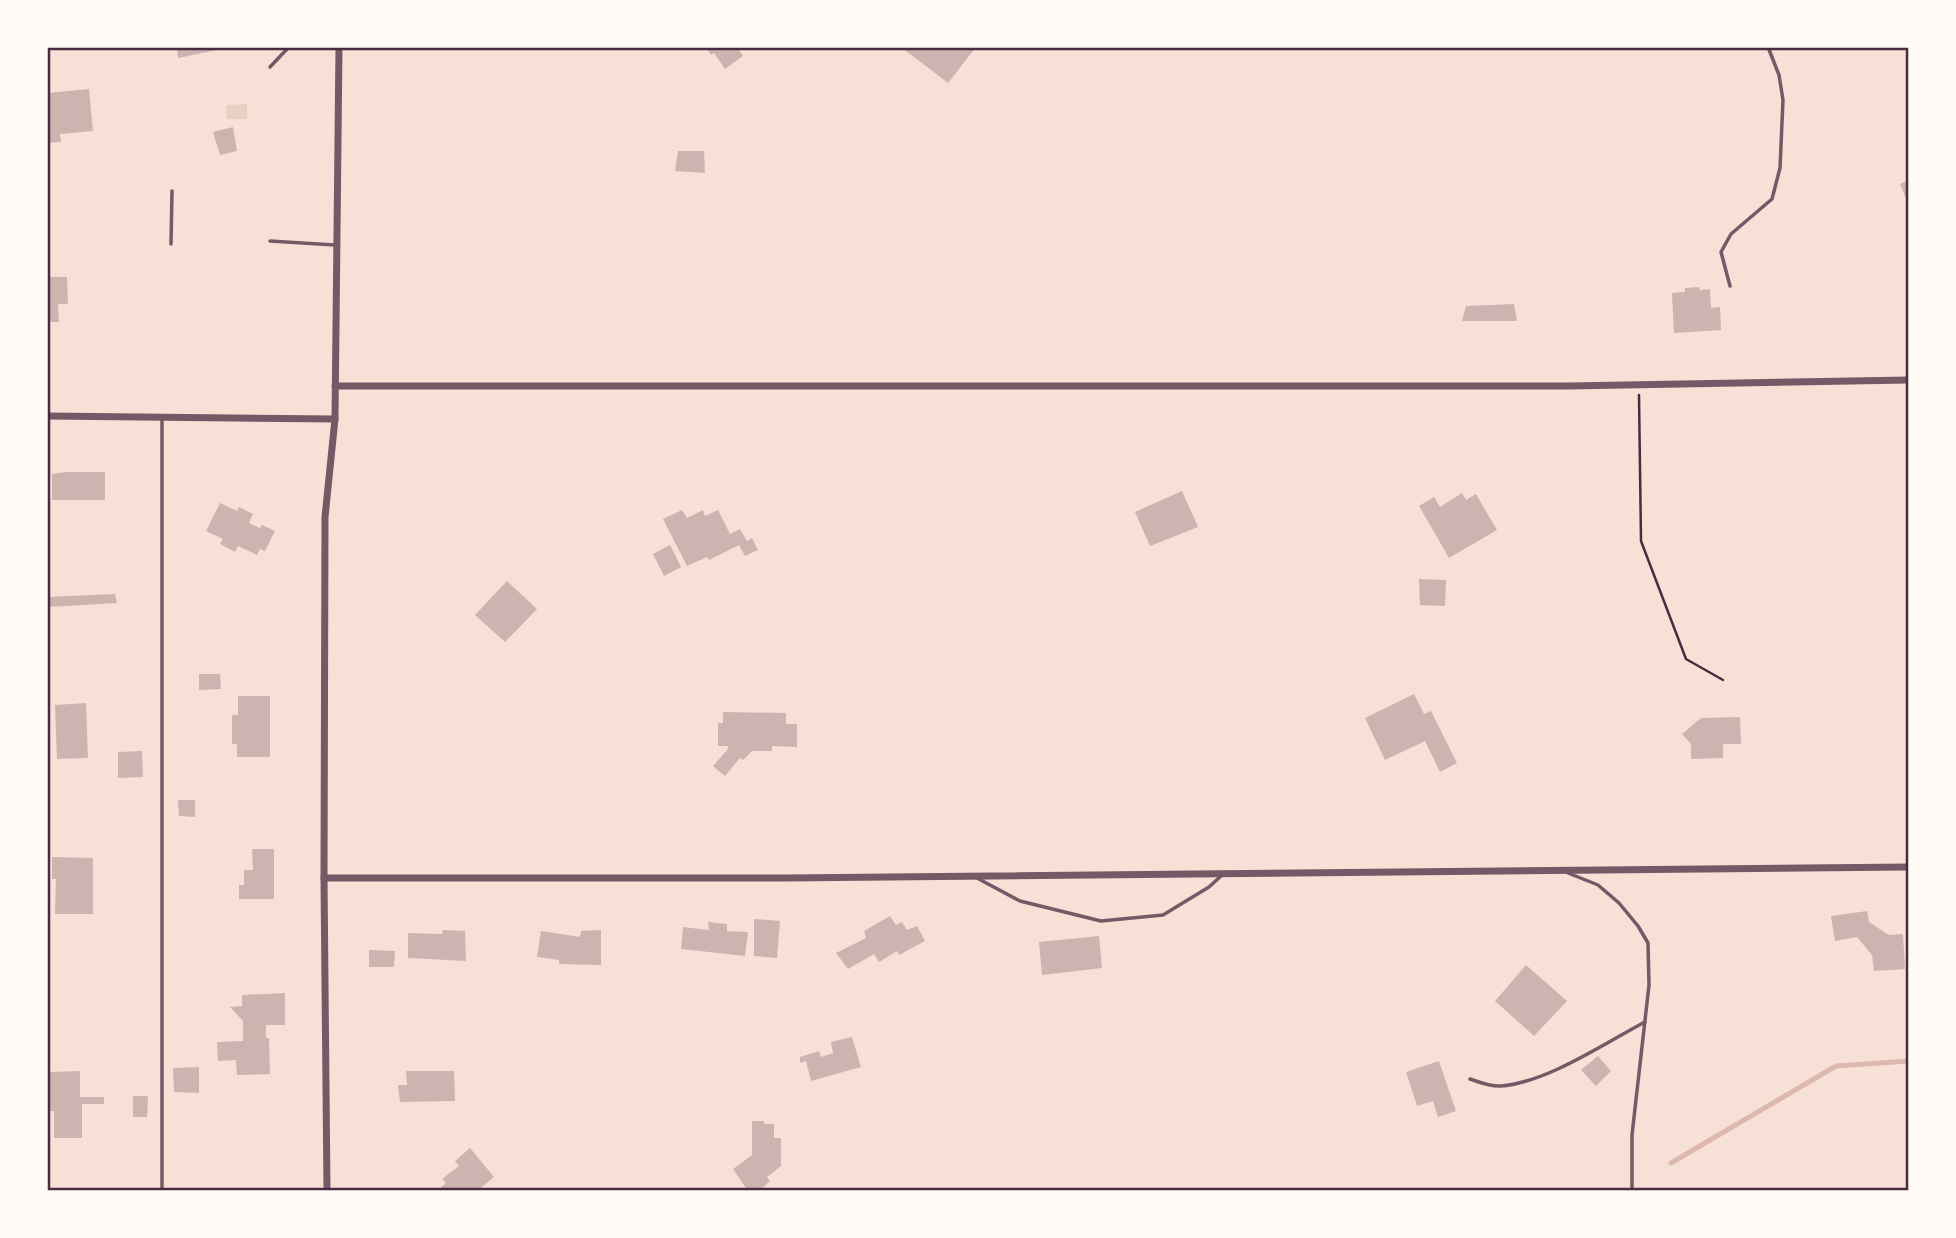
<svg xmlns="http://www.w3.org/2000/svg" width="1956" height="1238" font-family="'Work Sans',sans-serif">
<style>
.green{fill:#ebcfc5}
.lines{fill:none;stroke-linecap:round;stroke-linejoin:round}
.stream{stroke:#dcb8b0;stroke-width:5}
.building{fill:#ccb4b1}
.path{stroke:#4a2c40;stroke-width:2.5}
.service{stroke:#755966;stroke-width:3.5}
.minor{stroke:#755966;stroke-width:7}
.neatline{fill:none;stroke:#4a2c40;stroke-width:2.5}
</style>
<rect width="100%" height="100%" fill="#f7e1d7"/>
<!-- green -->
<path class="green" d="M247,104V119H227L226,105Z"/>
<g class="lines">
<!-- stream -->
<path class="stream" d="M1671,1163L1836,1066L1909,1061"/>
</g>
<!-- building -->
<g class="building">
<path d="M177,47H216L217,50L178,58Z"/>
<path d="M706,47H737L743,56L725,69L714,53L711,55Z"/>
<path d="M901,47H976L948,83Z"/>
<path d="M89,89L93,131L60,134L61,142L47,143V93Z"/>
<path d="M233,127L237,151L220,155L213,132Z"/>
<path d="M678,151H704L705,173L675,171Z"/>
<path d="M1909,180V206L1900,184Z"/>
<path d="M47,277H67L68,304H58L59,322H47Z"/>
<path d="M1699,287L1700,290L1710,289L1711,308L1720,307L1721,330L1674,333L1672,293L1685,292V288Z"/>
<path d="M1514,304L1517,321H1462L1466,306Z"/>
<path d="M66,472H105V500H52V474Z"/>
<path d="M1182,491L1198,527L1150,546L1135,512Z"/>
<path d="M1462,493L1466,500L1476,494L1497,530L1449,558L1419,506L1434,497L1440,507Z"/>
<path d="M220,503L237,511L239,507L253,514L249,523L260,528L262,525L275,531L265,551L260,549L257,555L238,546L235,552L220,544L223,539L206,531Z"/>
<path d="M682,510L687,518L703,510L705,516L718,510L730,534L740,529L747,541L752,538L758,550L745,556L739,545L709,560L707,557L687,566L663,519Z"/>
<path d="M670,545L681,567L664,576L653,554Z"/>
<path d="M1419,579L1446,580L1445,606L1420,605Z"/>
<path d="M507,581L537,609L505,642L475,615Z"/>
<path d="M115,594L117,603L47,607V597Z"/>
<path d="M199,674H220L221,689L199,690Z"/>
<path d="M1414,694L1424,714L1431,711L1457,763L1440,772L1425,741L1385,760L1365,718Z"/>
<path d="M238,696H270V757H237V744H232V715H238Z"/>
<path d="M86,703L88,758L57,759L55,705Z"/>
<path d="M723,712L786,713V724H797V747L772,746V751H752L743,760L740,758L725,776L713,766L728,749V746H718V723H723Z"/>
<path d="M1740,717L1741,744H1723V758L1691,759V744L1682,734L1701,718Z"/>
<path d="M142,751L143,777L118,778V752Z"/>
<path d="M178,800H195V817L179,816Z"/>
<path d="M252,849H274V899H239V885H244V870H253Z"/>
<path d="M52,857L93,858V914H55L56,879H52Z"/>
<path d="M1867,911L1869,922L1889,935L1903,934L1905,969L1874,971L1872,955L1857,937L1835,941L1831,916Z"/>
<path d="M890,916L896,925L902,922L907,930L917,926L925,941L899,955L897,951L879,962L874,954L848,969L836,953L866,938L864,931Z"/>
<path d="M754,919L780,921L777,958L754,956Z"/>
<path d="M708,922L727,924V931L748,932L745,956L681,949L683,927L709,930Z"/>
<path d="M443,930L465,931L466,961L408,958V933L442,934Z"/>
<path d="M601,930V965L559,964V960L537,957L541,931L580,937L581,931Z"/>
<path d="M1099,936L1102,968L1042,975L1039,942Z"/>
<path d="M369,950L395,951L394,967H369Z"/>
<path d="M1526,965L1567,1001L1534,1036L1495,1001Z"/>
<path d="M285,993V1025H266V1038H269L270,1074L237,1075L236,1060L218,1061L217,1042L243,1041V1021L230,1007L242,1006V995Z"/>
<path d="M852,1037L861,1067L811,1081L806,1061L800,1063V1057L819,1051L821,1057L833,1053L831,1042Z"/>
<path d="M1598,1056L1611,1071L1596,1086L1581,1070Z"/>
<path d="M1439,1061L1456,1111L1438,1117L1433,1101L1417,1106L1406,1072Z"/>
<path d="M199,1067V1093L174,1092L173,1068Z"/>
<path d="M80,1071V1097H104V1104H82V1138H54V1111H47V1087H50V1072Z"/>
<path d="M406,1071H454L455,1101L400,1102L398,1085H407Z"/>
<path d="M133,1096H148L147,1117H133Z"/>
<path d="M752,1121H764V1124H774V1138H781V1166L767,1177L770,1181L759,1191H748L733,1169L752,1155Z"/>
<path d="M470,1148L494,1177L477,1191H437L446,1183L442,1179L459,1166L455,1161Z"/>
</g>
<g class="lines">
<!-- path -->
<path class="path" d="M1639,395L1641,541L1686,659L1723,680"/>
<!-- service -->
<g class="service">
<path d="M270,67L288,48L333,47"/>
<path d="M270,241L335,245"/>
<path d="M171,244L172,191"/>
<path d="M1730,286L1721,252L1731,234L1772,199L1780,168L1783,100L1779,75L1768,47"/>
<path d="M1568,873L1598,885L1619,903L1638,926L1648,943L1649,985L1632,1135V1191"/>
<path d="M977,878L1020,901L1101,921L1163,915L1209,887L1221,876"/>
<path d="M1470,1079C1479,1082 1491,1087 1501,1086C1548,1082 1603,1044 1645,1022"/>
<path d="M162,1191V417"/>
</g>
<!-- minor -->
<g class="minor">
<path d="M335,386H1568L1909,380"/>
<path d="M47,416L335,419"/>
<path d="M324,878H786L1909,867"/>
<path d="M327,1191L324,878L325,517L335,419L339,47"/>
</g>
</g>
<!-- border -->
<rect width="1956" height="1238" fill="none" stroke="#fffaf5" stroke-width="98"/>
<rect x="49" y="49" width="1858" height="1140" class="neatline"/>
</svg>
